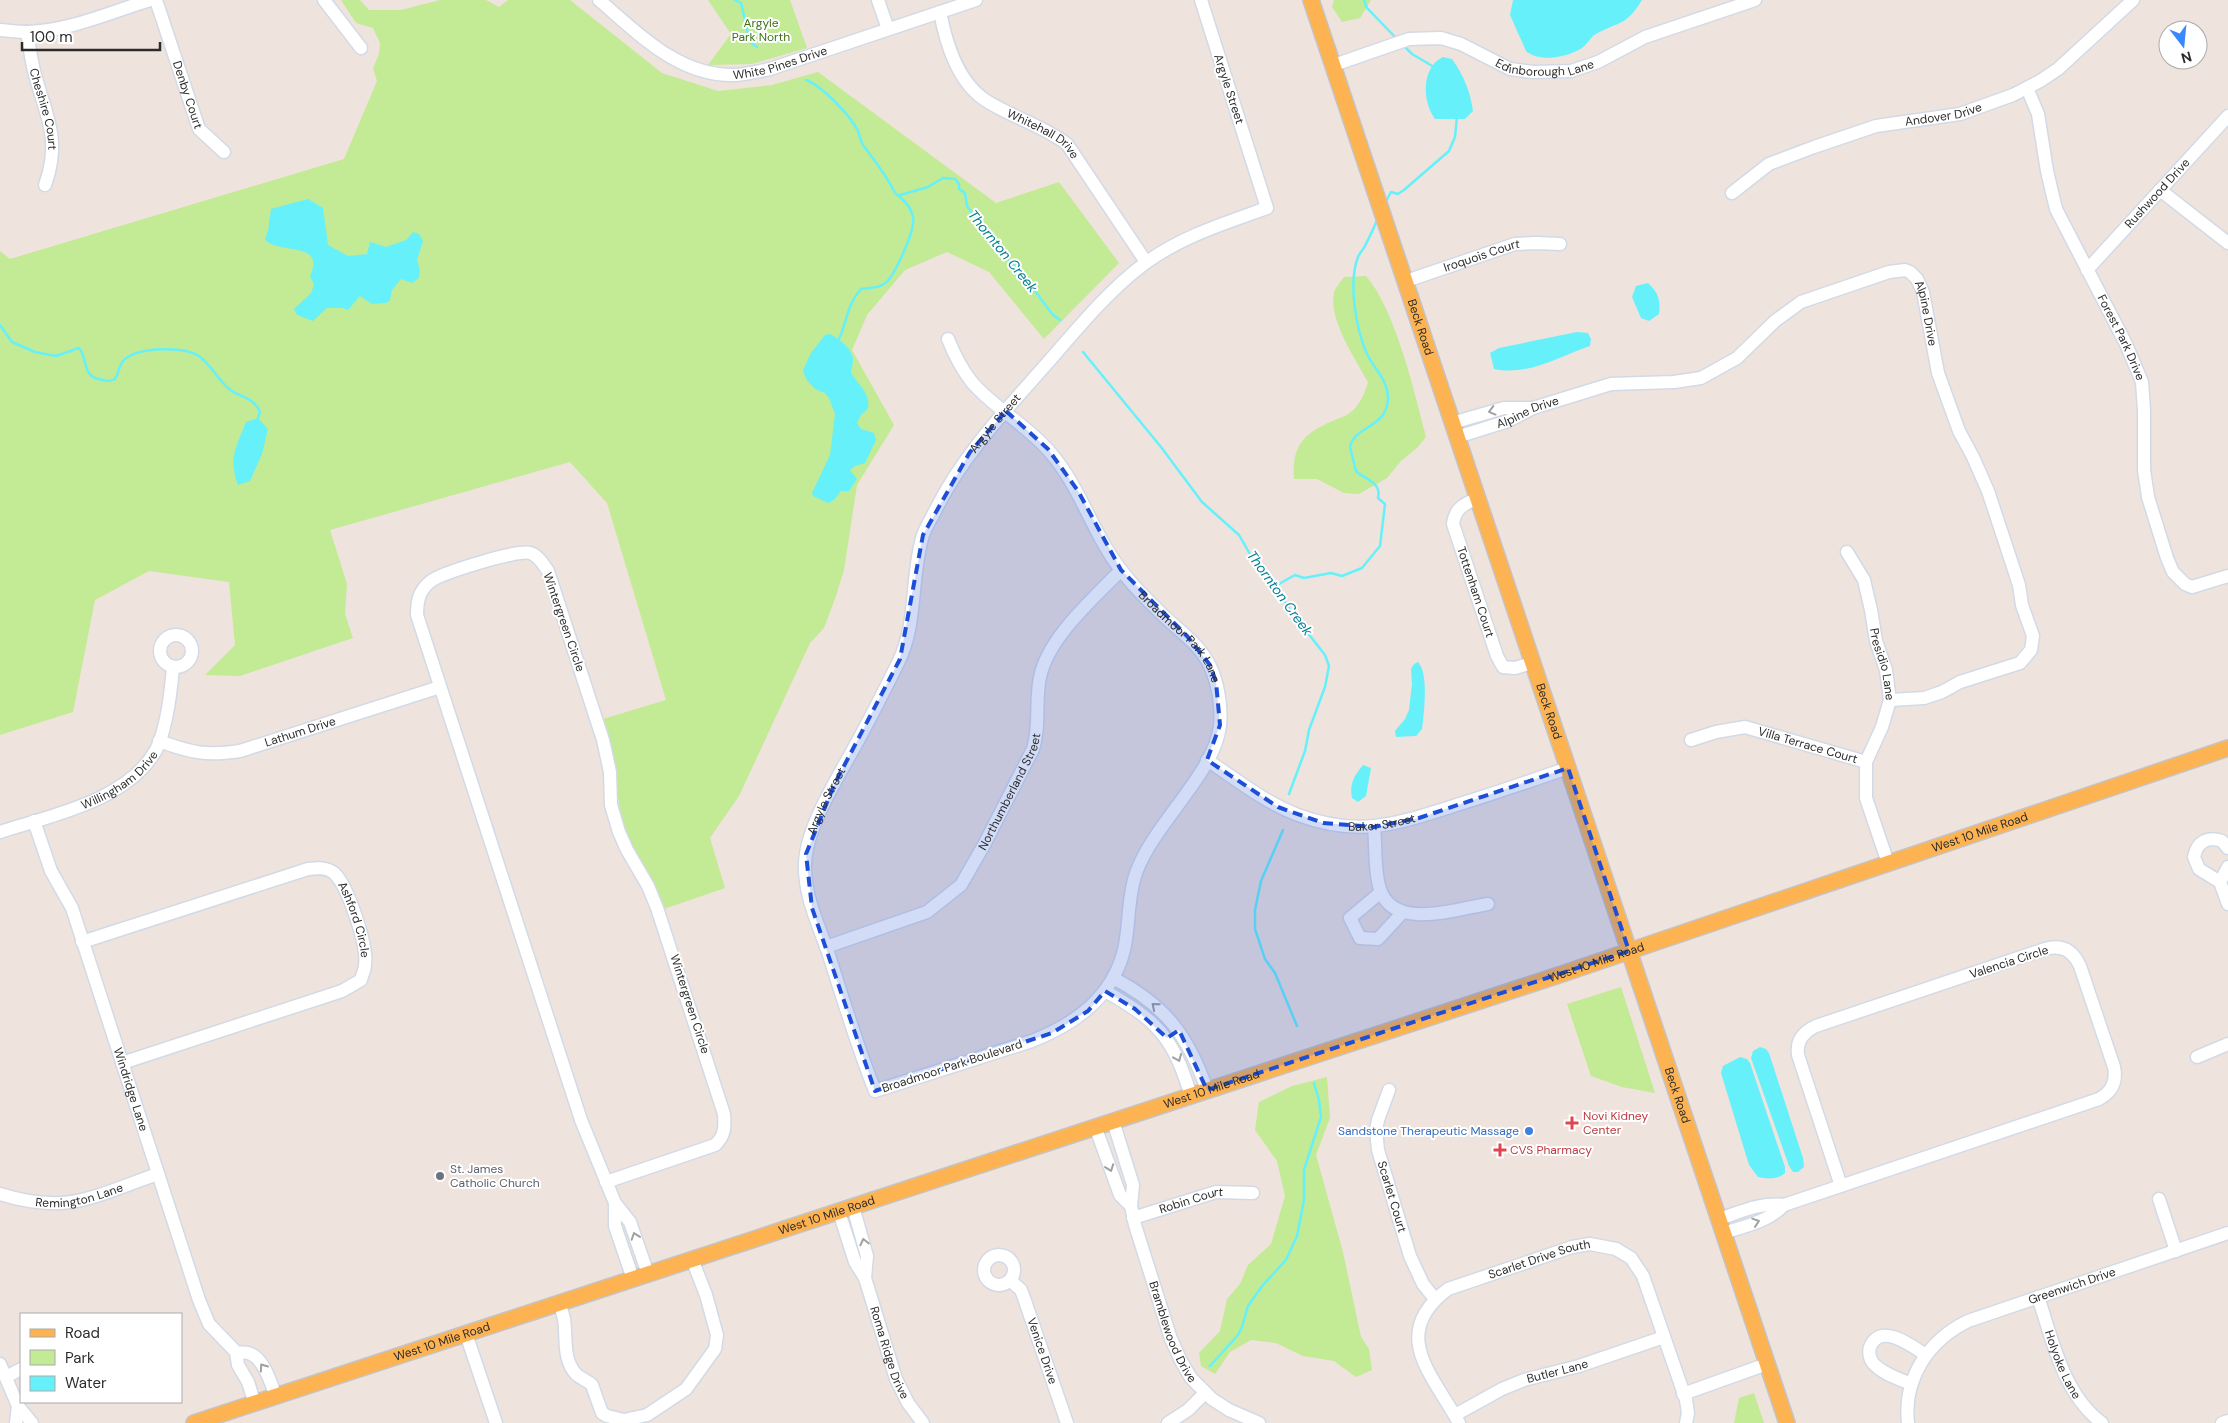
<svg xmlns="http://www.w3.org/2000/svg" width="2228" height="1423" font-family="'DM Sans',sans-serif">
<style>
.green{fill:#c3ea94}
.water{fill:#66f1fa}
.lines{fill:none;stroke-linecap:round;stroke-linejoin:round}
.stream{stroke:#66f1fa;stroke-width:2.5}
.minor-casing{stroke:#d2dae6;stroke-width:15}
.major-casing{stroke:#c4c4c4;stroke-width:18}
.minor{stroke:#fff;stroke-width:12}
.major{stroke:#feb352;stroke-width:15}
.oneway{stroke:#a0a0a0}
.marked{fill:#1d4ed8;fill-opacity:0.2;stroke:#1d4ed8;stroke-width:4;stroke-dasharray:10 6;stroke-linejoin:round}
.health-dot{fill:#e0444e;stroke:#fff;stroke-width:2}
.shop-dot{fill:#3f7fe0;stroke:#fff;stroke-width:2}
.worship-dot{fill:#6b7280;stroke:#fff;stroke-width:2}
.labels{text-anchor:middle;stroke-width:4;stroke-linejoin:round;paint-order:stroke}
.park-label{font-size:12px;fill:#3a7113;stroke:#fff}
.street-label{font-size:12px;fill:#2c2c2c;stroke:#fff}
.health-label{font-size:12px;fill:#be3a42;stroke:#fff;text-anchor:start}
.shop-label{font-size:12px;fill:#366cbe;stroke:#fff;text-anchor:end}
.worship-label{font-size:12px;fill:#5b616d;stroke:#fff;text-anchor:start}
.water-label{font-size:14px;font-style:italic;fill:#038094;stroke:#fff}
</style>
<rect width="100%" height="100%" fill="#efe3dd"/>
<!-- green -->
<g class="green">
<path d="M341,0H360L369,10H401L440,0H486L499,7L508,0H570L662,73L718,91L772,85L818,72L996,203L1059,182L1119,263L1044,339L989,272L947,252L905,270L867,315L852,350L894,425L857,485L844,570L836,596L824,628L810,643L739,796L710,838L725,888L664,909L656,888L638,857L623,825L603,719L666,700L607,503L570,462L330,530L347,584L345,614L353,638L240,676L205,675L235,645L229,582L149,571L95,600L73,712L0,735V251L10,259L344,159L377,81L373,68L379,54L380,43L373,28L356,23Z"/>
<path d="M708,0H790L807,48L752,64L708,65L731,34Z"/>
<path d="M1334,0H1371L1360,18L1342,22L1332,7Z"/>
<path d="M1366,276C1396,311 1414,391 1426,437L1417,448L1401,461L1387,478L1359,494L1344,493L1317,479H1294C1292,448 1301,435 1330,422C1336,419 1345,417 1351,412C1360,405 1365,393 1368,382C1356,360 1328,319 1334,293C1335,288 1341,281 1344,277Z"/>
<path d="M1621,987L1655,1093L1622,1087L1591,1076L1567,1004Z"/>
<path d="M1327,1077L1330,1118L1316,1155L1343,1252L1361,1337L1369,1349L1372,1370L1356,1377L1334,1361L1303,1356L1276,1343L1251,1340L1230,1352L1215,1374L1201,1366L1199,1353L1220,1331L1227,1299L1240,1284L1248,1265L1271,1244L1285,1196L1277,1161L1255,1130L1259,1102L1292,1086Z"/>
<path d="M1754,1393L1764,1423H1734L1739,1398Z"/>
</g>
<!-- water -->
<g class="water">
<path d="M1513,0H1642C1626,26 1620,21 1596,34C1590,37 1588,44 1582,48C1568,57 1540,63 1526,51L1510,15Z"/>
<path d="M1443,57L1452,59C1464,76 1470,91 1473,111L1465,119H1435C1422,102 1421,67 1443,57Z"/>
<path d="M308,199L323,208L328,245L348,256L367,254L370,242L386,247L406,240L413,232L419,234L423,241L417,260L420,270L419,278L412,283L401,279L392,290L390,300L386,303L372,304L360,296L348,310L342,308H327L313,321L297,315L294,309L311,293L314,285L310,276C327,240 275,255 265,239L268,231L271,209Z"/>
<path d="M1648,283C1658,292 1661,301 1659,314L1649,321L1641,318L1632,297L1636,286Z"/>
<path d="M1577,332L1588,333L1591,339L1590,346C1558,357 1529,376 1494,369L1490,353L1499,348Z"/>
<path d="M830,334C840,340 853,348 853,361C853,365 851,368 851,373C858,384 873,396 867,410L861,415L857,423L861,429L874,433L876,440L865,463L855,466L850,470L857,479L849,491H841L834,500L828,503L813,496L812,493L830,455L835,414L829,398L825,393L815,389L806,379L803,370L811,353L825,335Z"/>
<path d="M258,418L268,429L262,454L250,481L238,485C228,457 236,448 246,422Z"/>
<path d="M1418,662C1429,673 1424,714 1422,729L1416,736L1396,737L1395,731L1405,719L1409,710L1412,684L1411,669L1414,664Z"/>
<path d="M1363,765L1371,768L1366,796L1358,802L1352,798C1349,784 1354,776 1363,765Z"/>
<path d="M1760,1047L1766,1049L1769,1053L1803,1158L1804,1167L1798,1172H1793L1789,1166L1751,1058L1753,1051Z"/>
<path d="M1740,1057L1747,1059L1750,1063L1785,1167V1173C1777,1180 1768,1179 1758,1177L1749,1165L1721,1073L1723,1066Z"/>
</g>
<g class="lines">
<!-- stream -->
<g class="stream">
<path d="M735,0L741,3L750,42L757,47"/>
<path d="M1364,0L1367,8L1397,39"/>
<path d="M1404,46L1412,54L1434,67"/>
<path d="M806,80C822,86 850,115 858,131C860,136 860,141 863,145C875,161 887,176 895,193C903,199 911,206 913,217C916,229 894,278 884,284C877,289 869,287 861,289C847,304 847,322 839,339"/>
<path d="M900,195L928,187L943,178L955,179L959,184V189L965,193L967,206L993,241L1030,284L1052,314L1060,320"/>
<path d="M1385,203L1391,192L1398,194L1404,190L1449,151L1455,137L1457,116"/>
<path d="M0,325L12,342L35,352L56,356L79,348C88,358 82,376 99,379C105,381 109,382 115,379C119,373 119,364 125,359C140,347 184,346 199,356C211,365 217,378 228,388C239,398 253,396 260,412L258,418"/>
<path d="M1083,352L1161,447L1202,502L1239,535L1258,568L1266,575L1297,619L1325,655L1329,666L1325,687L1309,730L1305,751L1289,794"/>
<path d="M1271,584H1279L1295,575L1304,578L1331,573L1342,576L1362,568L1380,546L1385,504L1378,498C1382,482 1365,480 1356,471L1350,447C1354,426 1387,428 1388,399C1389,381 1374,369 1367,354C1356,329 1348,283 1358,257C1360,252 1364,249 1366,244C1370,236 1374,228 1377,220"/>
<path d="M1283,830L1261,881L1255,910V929L1265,959L1275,973L1297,1026"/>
<path d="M1210,1366L1238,1335L1242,1327L1248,1306L1263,1285L1286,1260L1297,1236L1304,1200V1170L1321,1117L1319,1100L1314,1083"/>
</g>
<defs>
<g id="minor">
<path id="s1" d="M156,0L199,129L224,152"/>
<path d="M324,0L361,48"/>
<path id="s2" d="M599,0C639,34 679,77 736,75C747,74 759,71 770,69L976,0"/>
<path d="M878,0L888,29"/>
<path id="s3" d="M940,12C946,43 957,81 985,100C1011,117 1042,125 1067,144L1146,262"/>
<path d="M0,30C9,31 18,32 27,32C69,31 111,12 150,0"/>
<path id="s4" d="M27,32C29,45 31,58 34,71C45,114 62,139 45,185"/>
<path id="s5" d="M1334,65L1409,39L1441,38L1461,44L1510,69L1533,72L1571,71L1598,62L1645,37L1755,0"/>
<path id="s6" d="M2027,88L2038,114L2047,171L2056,209L2126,344L2142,382L2144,410V470L2148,497L2167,558L2173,572L2185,584L2192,587L2228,576"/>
<path d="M2160,190L2228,243"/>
<path id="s7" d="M1732,193L1769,164L1814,147L1876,126L1960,114L2013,95L2040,81L2058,69L2133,0"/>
<path id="s8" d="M2087,270L2228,116"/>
<path id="s9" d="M1406,281L1515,244L1536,243L1560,244"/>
<path id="s10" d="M948,339C954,354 961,368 971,381C991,406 1027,425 1049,451C1081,487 1092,533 1121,570C1134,587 1150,603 1166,618C1182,633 1200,645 1210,666C1218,683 1222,707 1220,726C1214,774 1154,823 1136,873C1127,898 1130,925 1124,950C1112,998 1075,1024 1032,1041L875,1091C857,1046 843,999 828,952C818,924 804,895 805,864C806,824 843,770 861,735C874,711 886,687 898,663C918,623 910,577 923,535C926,527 931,519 935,511C963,454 1008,408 1050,360C1079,327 1108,291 1144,264C1180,237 1225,223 1267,208L1201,0"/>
<path d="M1452,423L1504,408H1531"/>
<path id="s11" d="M1457,437L1508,421L1533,408L1611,384L1674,382L1701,378L1737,358L1775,321L1801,302L1889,272L1905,270L1910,272L1917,279L1923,292L1938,373L1959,431L1973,457L1988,491L2019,585L2022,605L2033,636L2031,650L2020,663L1960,682L1942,692L1924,698L1890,700"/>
<path id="s12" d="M1478,498C1464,504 1455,508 1453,524L1497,656L1503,667L1515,668L1532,663"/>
<path id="s13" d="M1847,552L1864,580L1871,610L1876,641L1886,670L1890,700L1882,727L1866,762V798L1888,863"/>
<circle cx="176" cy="651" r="16"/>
<path id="s14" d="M1691,740L1716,732L1745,727L1866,762"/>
<path id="s15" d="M159,741C192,753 206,756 240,751L440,687"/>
<path id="s16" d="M1207,760C1236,779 1264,802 1298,815C1363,839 1401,822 1463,803C1498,792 1533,780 1568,768"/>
<path id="s17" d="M34,821L51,871L72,908L199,1300L209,1324L236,1352L238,1365L248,1382L255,1404"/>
<path d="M1374,827C1376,845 1374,872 1380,889C1393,931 1456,909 1488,904"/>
<path id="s18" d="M0,832C52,815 127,801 156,750C167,728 171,691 173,667"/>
<path d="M2228,848L2222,841C2207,836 2197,842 2194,857L2199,869L2220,882L2228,904"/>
<path d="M2220,882L2228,867"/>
<path d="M1381,892L1350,918L1360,938L1378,939L1402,913"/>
<path id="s19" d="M82,942L308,869C317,868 327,867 334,873C348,886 368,946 365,965C365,970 362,975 361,980L342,991L122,1063"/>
<path id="s20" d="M826,947L927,912L961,885L985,843L1033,749C1041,724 1034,698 1041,673C1051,635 1094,598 1121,570"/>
<path d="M1113,978C1165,1005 1188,1035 1207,1090"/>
<path d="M1105,991C1158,1021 1173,1037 1191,1096"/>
<path d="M2197,1057L2228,1044"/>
<path id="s21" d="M1389,1090L1378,1120L1376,1130L1378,1150L1410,1256L1423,1284L1435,1299"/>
<path id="s22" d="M1113,1121L1133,1185L1131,1206L1135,1225L1171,1339L1181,1361L1191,1378L1212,1399L1229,1410L1259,1423"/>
<path d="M1095,1126L1120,1195L1131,1206"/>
<path d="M606,1182L715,1145C725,1136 725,1127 724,1114L657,908L648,886L627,850L619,832L611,805L610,772L603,740L548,571C543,564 538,555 530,553C518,549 442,573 431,581C419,590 417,601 417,615L581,1120L615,1203L630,1222L648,1274"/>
<path id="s23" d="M0,1194C19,1200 41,1204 61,1203C90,1202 130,1183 158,1174"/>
<path d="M2159,1199L2176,1251"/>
<path d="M615,1203V1226L633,1279"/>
<path d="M853,1207L867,1256L865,1278"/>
<path id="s24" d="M839,1212L855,1262L865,1278L896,1379L908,1403L923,1423"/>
<path id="s25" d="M1133,1218L1216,1192L1253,1193"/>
<path d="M1719,1219C1740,1212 1761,1202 1784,1205L2099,1099C2112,1092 2117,1081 2114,1067L2080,966C2073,951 2062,944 2045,949L1816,1026C1803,1032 1796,1041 1798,1055L1841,1186"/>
<path d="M1723,1233C1745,1226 1768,1222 1784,1205"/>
<circle cx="999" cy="1270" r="15"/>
<path id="s26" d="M1011,1281L1021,1290L1024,1298L1067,1423"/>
<path id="s27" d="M2038,1297C2053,1341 2063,1394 2102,1423"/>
<path d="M559,1303C561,1308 563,1314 564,1319C567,1337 562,1359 576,1374C581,1379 587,1380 592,1385L602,1413L607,1416L624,1420L647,1415L686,1389L715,1349L717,1335L706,1295L692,1259"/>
<path d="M466,1334L496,1423"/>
<path d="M236,1352C240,1353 245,1352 248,1353C264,1357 271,1384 276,1397"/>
<path d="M0,1364L18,1406L32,1423"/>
<path d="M6,1377L21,1369"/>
<path d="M1911,1384C1899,1379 1881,1373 1873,1363C1869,1358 1868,1350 1871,1345C1882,1323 1912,1346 1926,1355"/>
<path d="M1683,1394L1767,1364"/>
<path id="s28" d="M1455,1415L1502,1389L1524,1380L1579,1366L1664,1337"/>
<path d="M16,1423L18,1406"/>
<path d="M1168,1423L1188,1410L1205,1393"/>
<path id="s29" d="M1459,1423C1433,1375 1388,1334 1448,1289L1572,1247L1590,1244L1616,1249L1631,1258L1643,1276L1686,1400L1688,1413L1686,1423"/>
<path id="s30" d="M1908,1423C1903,1378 1929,1340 1968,1321L2228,1233"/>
<path d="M2222,1423L2228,1421"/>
</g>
<g id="major">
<path id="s31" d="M1311,0L1787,1423"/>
<path id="s32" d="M194,1423L1562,974L2228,748"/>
</g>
</defs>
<!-- minor casing -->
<use href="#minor" class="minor-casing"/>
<!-- major casing -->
<use href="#major" class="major-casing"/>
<!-- minor -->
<use href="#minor" class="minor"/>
<!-- major -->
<use href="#major" class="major"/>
</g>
<!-- one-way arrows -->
<defs><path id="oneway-chevron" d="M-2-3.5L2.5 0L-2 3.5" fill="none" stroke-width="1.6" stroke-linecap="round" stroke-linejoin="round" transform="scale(1.25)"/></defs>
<g class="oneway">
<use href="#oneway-chevron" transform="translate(1492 411) rotate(165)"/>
<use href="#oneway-chevron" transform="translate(1155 1006) rotate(-140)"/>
<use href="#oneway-chevron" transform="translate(1178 1058) rotate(67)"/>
<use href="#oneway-chevron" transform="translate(1110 1168) rotate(70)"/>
<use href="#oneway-chevron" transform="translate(1756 1222) rotate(-18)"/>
<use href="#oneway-chevron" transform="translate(635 1236) rotate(-109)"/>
<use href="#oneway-chevron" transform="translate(864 1242) rotate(-103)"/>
<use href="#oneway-chevron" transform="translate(263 1367) rotate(-125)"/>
</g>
<!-- marked area -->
<path class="marked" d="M1006,411L1048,449L1078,491L1121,570L1187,636L1210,665L1216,682L1220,725L1207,760L1278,807L1323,823L1374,827L1419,818L1568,768L1629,951L1207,1090L1179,1030L1167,1038L1135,1009L1105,991L1088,1011L1052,1033L875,1091L812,908L806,854L834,785L900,659L923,535L970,452Z"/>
<!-- markers -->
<g class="health-dot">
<path d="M1569.5 1115.5h5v5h5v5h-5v5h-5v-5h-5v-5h5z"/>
<path d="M1497.5 1142.5h5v5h5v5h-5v5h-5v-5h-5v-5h5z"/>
</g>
<circle class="shop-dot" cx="1529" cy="1131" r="5"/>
<circle class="worship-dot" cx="440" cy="1176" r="5"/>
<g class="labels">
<!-- park labels -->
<g class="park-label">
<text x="761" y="27">Argyle<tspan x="761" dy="14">Park North</tspan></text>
</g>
<!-- street labels -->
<g class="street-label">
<text dy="4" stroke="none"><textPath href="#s5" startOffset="222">Edinborough Lane</textPath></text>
<text dy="4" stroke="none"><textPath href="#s2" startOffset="206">White Pines Drive</textPath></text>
<text transform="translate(1229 89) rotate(72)" y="4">Argyle Street</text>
<text dy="4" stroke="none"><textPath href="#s1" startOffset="100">Denby Court</textPath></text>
<text dy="4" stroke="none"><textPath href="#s4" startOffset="79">Cheshire Court</textPath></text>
<text dy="4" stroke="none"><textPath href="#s7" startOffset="229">Andover Drive</textPath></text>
<text dy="4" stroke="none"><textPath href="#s3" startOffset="169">Whitehall Drive</textPath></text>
<text dy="4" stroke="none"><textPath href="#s8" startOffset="104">Rushwood Drive</textPath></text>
<text dy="4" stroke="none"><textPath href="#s9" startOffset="80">Iroquois Court</textPath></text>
<text dy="4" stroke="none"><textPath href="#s11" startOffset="540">Alpine Drive</textPath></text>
<text dy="4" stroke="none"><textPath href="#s31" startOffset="345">Beck Road</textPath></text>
<text dy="4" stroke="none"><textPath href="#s6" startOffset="269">Forest Park Drive</textPath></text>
<text dy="4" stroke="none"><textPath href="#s11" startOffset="75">Alpine Drive</textPath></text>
<text dy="4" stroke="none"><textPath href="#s10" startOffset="1759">Argyle Street</textPath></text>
<text dy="4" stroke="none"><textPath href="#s12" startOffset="110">Tottenham Court</textPath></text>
<text transform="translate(564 622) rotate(71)" y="4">Wintergreen Circle</text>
<text dy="4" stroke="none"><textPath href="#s10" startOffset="382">Broadmoor Park Lane</textPath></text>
<text dy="4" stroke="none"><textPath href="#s13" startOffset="119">Presidio Lane</textPath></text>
<text dy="4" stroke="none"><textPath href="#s31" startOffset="750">Beck Road</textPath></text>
<text dy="4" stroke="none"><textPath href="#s15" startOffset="146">Lathum Drive</textPath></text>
<text dy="4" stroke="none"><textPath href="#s14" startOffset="121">Villa Terrace Court</textPath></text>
<text dy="4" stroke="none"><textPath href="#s18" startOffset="132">Willingham Drive</textPath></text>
<text dy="4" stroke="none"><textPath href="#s20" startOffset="256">Northumberland Street</textPath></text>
<text dy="4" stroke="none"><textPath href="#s10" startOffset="1339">Argyle Street</textPath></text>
<text dy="4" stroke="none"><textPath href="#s16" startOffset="192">Baker Street</textPath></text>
<text dy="4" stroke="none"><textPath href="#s32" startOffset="1881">West 10 Mile Road</textPath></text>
<text dy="4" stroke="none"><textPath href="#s19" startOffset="316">Ashford Circle</textPath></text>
<text dy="4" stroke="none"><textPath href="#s32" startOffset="1476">West 10 Mile Road</textPath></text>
<text transform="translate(2009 962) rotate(-18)" y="4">Valencia Circle</text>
<text transform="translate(690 1004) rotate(72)" y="4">Wintergreen Circle</text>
<text transform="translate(952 1066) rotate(-18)" y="4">Broadmoor Park Boulevard</text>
<text dy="4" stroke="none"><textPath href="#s32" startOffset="1071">West 10 Mile Road</textPath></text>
<text dy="4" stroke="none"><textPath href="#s17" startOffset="286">Windridge Lane</textPath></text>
<text dy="4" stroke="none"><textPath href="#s31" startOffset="1155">Beck Road</textPath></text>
<text dy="4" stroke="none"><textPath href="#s23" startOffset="81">Remington Lane</textPath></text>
<text dy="4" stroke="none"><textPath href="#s21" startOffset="111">Scarlet Court</textPath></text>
<text dy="4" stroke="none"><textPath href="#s25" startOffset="61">Robin Court</textPath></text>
<text dy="4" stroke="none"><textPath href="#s32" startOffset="666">West 10 Mile Road</textPath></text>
<text dy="4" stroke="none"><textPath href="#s29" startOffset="251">Scarlet Drive South</textPath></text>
<text dy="4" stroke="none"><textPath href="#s30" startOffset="236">Greenwich Drive</textPath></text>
<text dy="4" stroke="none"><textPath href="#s22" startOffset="221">Bramblewood Drive</textPath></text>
<text dy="4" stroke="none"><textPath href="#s32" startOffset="261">West 10 Mile Road</textPath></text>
<text dy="4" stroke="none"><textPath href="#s26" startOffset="78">Venice Drive</textPath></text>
<text dy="4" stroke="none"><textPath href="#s24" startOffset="150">Roma Ridge Drive</textPath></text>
<text dy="4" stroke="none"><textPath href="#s27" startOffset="72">Holyoke Lane</textPath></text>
<text dy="4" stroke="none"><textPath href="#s28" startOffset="112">Butler Lane</textPath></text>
</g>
<!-- health labels -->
<g class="health-label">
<text x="1583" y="1120">Novi Kidney<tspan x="1583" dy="14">Center</tspan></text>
<text x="1510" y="1154">CVS Pharmacy</text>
</g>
<!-- shop labels -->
<g class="shop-label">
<text x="1519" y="1135">Sandstone Therapeutic Massage</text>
</g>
<!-- worship labels -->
<g class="worship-label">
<text x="450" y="1173">St. James<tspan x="450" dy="14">Catholic Church</tspan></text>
</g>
<!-- water labels -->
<g class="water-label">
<text transform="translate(1003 251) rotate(51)" y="5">Thornton Creek</text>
<text transform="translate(1280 593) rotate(54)" y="5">Thornton Creek</text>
</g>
</g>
<!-- legend -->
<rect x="20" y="1313" width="162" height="90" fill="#ffffff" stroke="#ababab"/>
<rect x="30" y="1329" width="25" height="8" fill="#feb352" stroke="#ababab"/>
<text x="65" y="1338" font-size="15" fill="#2c2c2c">Road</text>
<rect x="30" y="1350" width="25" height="15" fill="#c3ea94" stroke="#ababab"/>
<text x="65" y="1363" font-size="15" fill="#2c2c2c">Park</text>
<rect x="30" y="1376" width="25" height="15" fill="#66f1fa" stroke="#ababab"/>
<text x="65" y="1388" font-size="15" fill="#2c2c2c">Water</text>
<!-- north arrow -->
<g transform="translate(2183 45) rotate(164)"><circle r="24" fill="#ffffff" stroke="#ababab"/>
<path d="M0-4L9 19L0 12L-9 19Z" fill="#3a87ff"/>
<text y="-8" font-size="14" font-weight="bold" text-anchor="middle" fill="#2c2c2c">N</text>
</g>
<!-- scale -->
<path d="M22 42v8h138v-8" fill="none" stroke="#2c2c2c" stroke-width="2.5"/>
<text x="30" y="42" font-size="15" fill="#2c2c2c" stroke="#ffffff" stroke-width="4" paint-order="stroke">100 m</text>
</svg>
